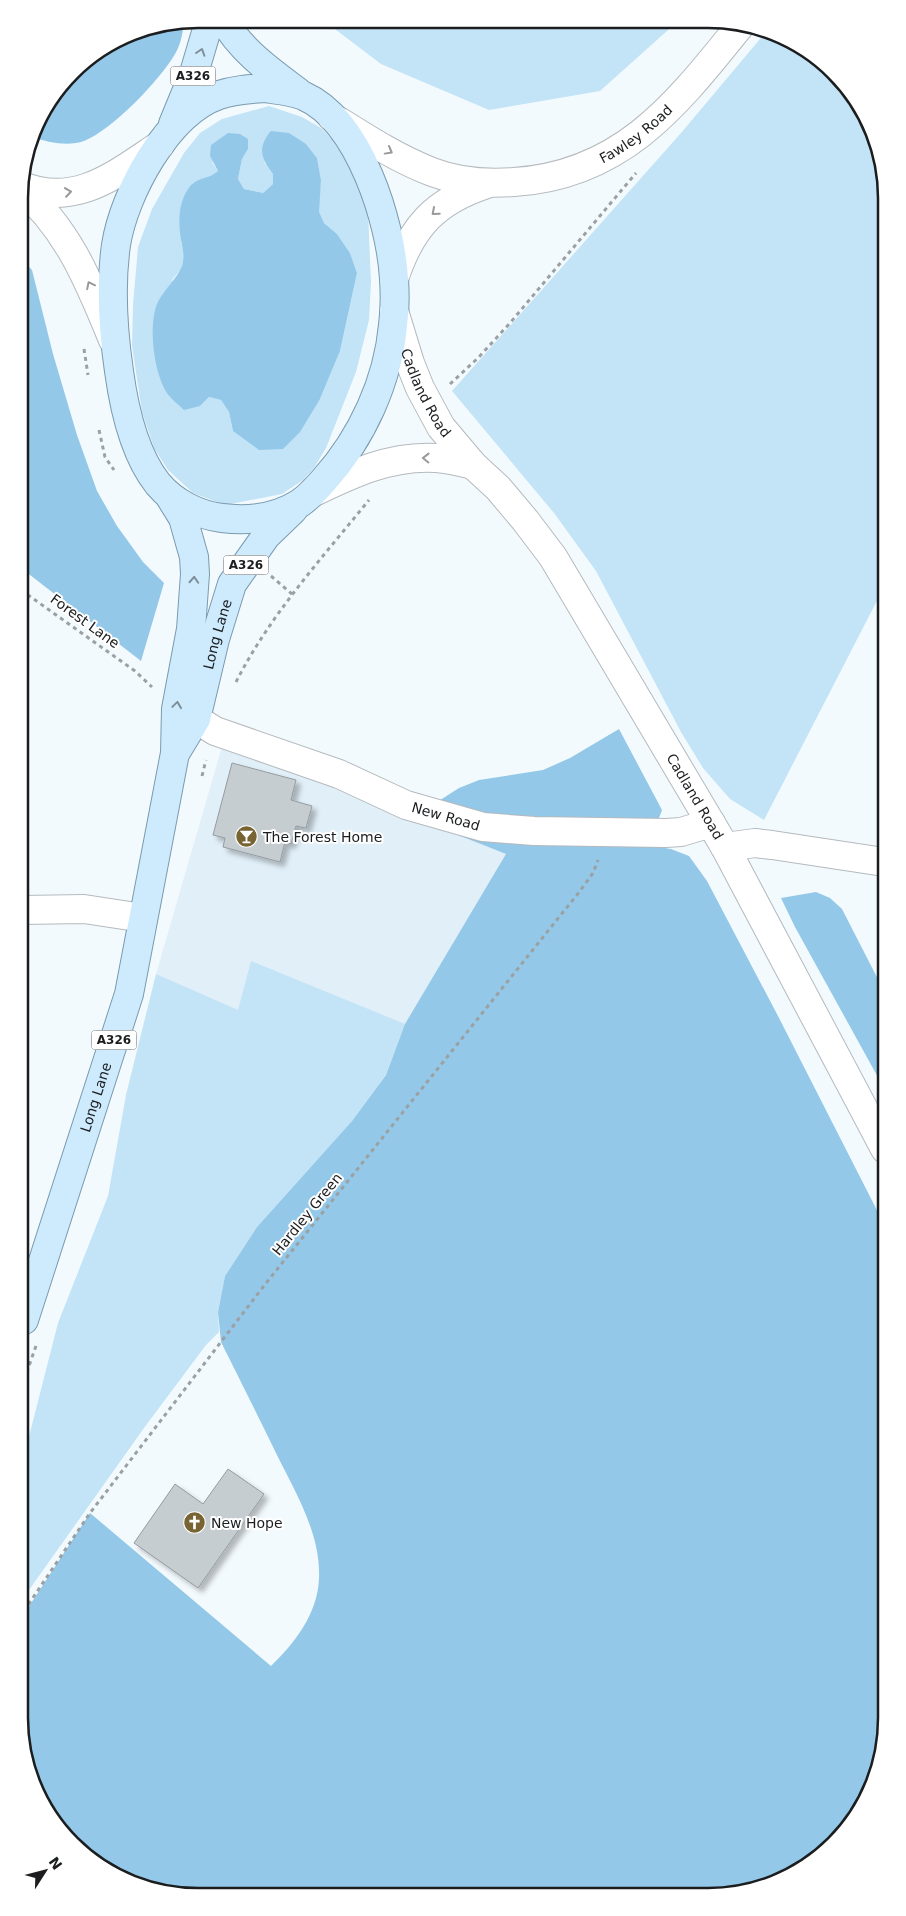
<svg xmlns="http://www.w3.org/2000/svg" width="906" height="1916" font-family="'DejaVu Sans',sans-serif">
<style>
.built{fill:#e1eff8}
.green{fill:#c3e3f7;fill-rule:evenodd}
.forest{fill:#93c8e8}
.building{fill:#c6cdd1;stroke:#959b9f;filter:url(#shadow)}
.lines{fill:none;stroke-linecap:round;stroke-linejoin:round}
.minor-casing{stroke:#b4babe;stroke-width:30}
.major-casing{stroke:#7a9aae;stroke-width:30}
.path{stroke:#9ba0a3;stroke-width:3;stroke-dasharray:4 4;stroke-linecap:butt}
.minor{stroke:#fff;stroke-width:28}
.major{stroke:#ceebfd;stroke-width:28}
.oneway{stroke:#7d8e99}
.oneway2{stroke:#98999a}
.labels{text-anchor:middle;stroke-width:4;stroke-linejoin:round;paint-order:stroke}
.shield{fill:#fff;stroke:#5f6162;stroke-width:1}
.shield-label{font-size:12px;font-weight:bold;fill:#1b1d1f}
.street-label{font-size:14px;fill:#1b1d1f;stroke:#fff}
.poi-label{font-size:14px;fill:#1b1d1f;stroke:#fff;text-anchor:start}
.rim{fill:none;stroke:#1b1d1f;stroke-width:2.5}
</style>
<defs>
<filter id="shadow"><feDropShadow dx="4.5" dy="4.5" stdDeviation="2.5" flood-color="#0004"/></filter>
</defs>
<rect width="100%" height="100%" fill="#f3fafe"/>
<!-- built -->
<path class="built" d="M223,743L506,854L383,1096L156,974Z"/>
<!-- green -->
<g class="green">
<path d="M323,20L677,22L600,91L489,110L381,64Z"/>
<path d="M765,33L827,63L863,108L881,151L883,589L764,820L730,799L703,768L681,732L596,571L554,513L452,391L681,133Z"/>
<path d="M269,106L302,117L321,128L339,146L353,165L368,212L371,282L369,320L356,372L326,448L314,468L303,480L282,494L225,505L193,493L168,470L154,448L142,412L132,346L133,305L138,247L152,209L184,153L200,133L222,119ZM306,144L317,158L321,180L318,212L324,223L337,234L350,253L357,273L340,351L320,399L233,431L229,412L221,400L209,397L200,406L172,280L181,269L185,256L181,241L192,184L215,174L218,171L212,162L248,149L242,159L238,179L244,189L263,193L273,184V174L264,162Z"/>
<path d="M251,961L405,1024L386,1074L369,1098L352,1121L257,1227L225,1276L218,1312L219,1332L206,1345L144,1428L24,1597V1456L58,1323L108,1196L126,1095L156,974L238,1010Z"/>
</g>
<!-- forest -->
<g class="forest">
<path d="M184,21C183,32 181,44 175,54C160,80 112,130 84,141C68,147 47,142 32,137L37,118L79,63L129,32Z"/>
<path d="M271,131L289,133L306,144L317,158L321,180L319,212L324,223L337,234L350,253L357,273L340,351L320,399L300,432L283,449L259,450L233,431L229,412L221,400L209,397L200,406L184,410C179,405 171,399 167,393C154,373 148,327 157,304C162,292 178,277 182,266C185,256 183,250 181,240C178,221 178,201 191,185C198,178 211,178 218,171L210,156L211,145L228,133L240,134L248,139V149L242,159L238,179L244,189L263,193L273,184V174C261,159 257,147 271,131Z"/>
<path d="M20,257L32,270L53,354L77,435L97,491L117,526L143,562L164,583L141,661L21,568Z"/>
<path d="M619,729L662,810L659,818L644,821L628,842L671,849L689,856L707,881L778,1016L885,1226L887,1730L874,1787L843,1836L807,1867L755,1891L163,1894L79,1853L49,1817L25,1765L24,1614L90,1513L271,1666C295,1643 318,1613 319,1578C321,1533 294,1490 275,1451C257,1414 239,1378 221,1342L218,1312L225,1276L257,1227L352,1121L386,1075L405,1024L506,854L420,820L423,811L459,788L479,780L543,770L570,758Z"/>
<path d="M816,892L830,898L842,909L884,991L885,1090L795,927L781,898Z"/>
</g>
<!-- building -->
<g class="building">
<path d="M232,763L296,780L291,800L312,806L306,828L296,826L291,844L285,842L280,862L223,847L225,838L213,835Z"/>
<path d="M228,1469L264,1494L198,1588L134,1543L175,1484L203,1504Z"/>
</g>
<g class="lines">
<defs>
<g id="minor">
<path id="s1" d="M332,117C364,137 396,158 432,172C458,182 487,184 514,182C625,175 679,101 743,22"/>
<path d="M20,185C75,209 116,174 160,145"/>
<path d="M20,188C68,228 90,284 113,340"/>
<path d="M394,279C411,227 435,201 487,184"/>
<path id="s2" d="M394,311L410,363L420,388L441,427L473,465L498,488L525,520L553,557L725,847L885,1149"/>
<path d="M312,493C351,474 391,455 436,458C449,459 461,462 473,465"/>
<path id="s3" d="M196,719L215,731L339,774L406,805L483,827L534,831L666,833L681,832L711,823"/>
<path d="M725,847L755,843L772,845L884,862"/>
<path d="M22,910L84,909L143,918"/>
</g>
<g id="major">
<path d="M223,19C241,51 270,71 298,92"/>
<path d="M264,88C277,90 292,91 304,96C360,121 391,223 394,279C395,294 395,310 393,325C388,381 362,438 324,480C317,488 309,497 300,503C277,518 248,521 222,518C198,515 174,503 158,484C134,454 124,408 119,371C113,330 110,287 116,245C124,194 167,113 219,95C234,90 249,89 264,88Z"/>
<path d="M173,124L194,73L210,19"/>
<path id="s4" d="M176,752L196,719L215,639L232,584L266,536L293,510"/>
<path id="s5" d="M24,1320L129,994L175,753L176,709L191,629L195,574L194,557L183,518L170,497"/>
</g>
</defs>
<!-- minor casing -->
<use href="#minor" class="minor-casing"/>
<!-- major casing -->
<use href="#major" class="major-casing"/>
<!-- path -->
<g class="path">
<path d="M84,349L88,375"/>
<path d="M450,384L478,358L510,323L636,173"/>
<path d="M99,430L105,457L114,470"/>
<path d="M271,576L292,594"/>
<path d="M21,590L135,671L152,687"/>
<path d="M236,682C270,615 322,558 369,500"/>
<path d="M202,776L206,760"/>
<path d="M24,1380L36,1346"/>
<path d="M24,1611L90,1513L263,1287L580,891L593,873L598,860"/>
</g>
<!-- minor -->
<use href="#minor" class="minor"/>
<!-- major -->
<use href="#major" class="major"/>
</g>
<!-- one-way arrows -->
<defs><path id="oneway-chevron" d="M-2-3.5L2.5 0L-2 3.5" fill="none" stroke-width="1.6" stroke-linecap="round" stroke-linejoin="round" transform="scale(1.25)"/></defs>
<g class="oneway">
<use href="#oneway-chevron" transform="translate(201 52) rotate(-72)"/>
<use href="#oneway-chevron" transform="translate(194 580) rotate(-87)"/>
<use href="#oneway-chevron" transform="translate(177 705) rotate(-82)"/>
</g>
<g class="oneway2">
<use href="#oneway-chevron" transform="translate(389 151) rotate(29)"/>
<use href="#oneway-chevron" transform="translate(68 192) rotate(-8)"/>
<use href="#oneway-chevron" transform="translate(435 212) rotate(139)"/>
<use href="#oneway-chevron" transform="translate(90 285) rotate(-116)"/>
<use href="#oneway-chevron" transform="translate(426 458) rotate(-179)"/>
</g>
<!-- icons -->
<defs>
<symbol id="bar-disc" viewBox="-11 -11 22 22"><circle r="9.5" fill="#786332" stroke="#fff"/><path d="M-6-5H6L.8 .8V4.5H3.5V6h-7V4.5H-.8V.8Z" fill="#fff"/></symbol>
<symbol id="church-disc" viewBox="-11 -11 22 22"><circle r="9.5" fill="#786332" stroke="#fff"/><path d="M-1.2-6h2.4v3.5h3.3v2.4h-3.3V6h-2.4V-.1h-3.3v-2.4h3.3Z" fill="#fff"/></symbol>
</defs>
<g fill-rule="evenodd">
<use href="#bar-disc" x="234" y="824" width="25" height="25"/>
<use href="#church-disc" x="182" y="1510" width="25" height="25"/>
</g>
<g class="labels">
<!-- shield labels -->
<g class="shield">
<rect x="170.5" y="66.5" width="45" height="19" rx="4"/>
<rect x="223.5" y="555.5" width="45" height="19" rx="4"/>
<rect x="91.5" y="1030.5" width="45" height="19" rx="4"/>
</g>
<g class="shield-label">
<text x="193" y="80">A326</text>
<text x="246" y="569">A326</text>
<text x="114" y="1044">A326</text>
</g>
<!-- street labels -->
<g class="street-label">
<text dy="5" stroke="none"><textPath href="#s1" startOffset="331">Fawley Road</textPath></text>
<text dy="5" stroke="none"><textPath href="#s2" startOffset="88">Cadland Road</textPath></text>
<text transform="translate(85 621) rotate(36)" y="5">Forest Lane</text>
<text dy="5" stroke="none"><textPath href="#s4" startOffset="126">Long Lane</textPath></text>
<text dy="5" stroke="none"><textPath href="#s2" startOffset="576">Cadland Road</textPath></text>
<text dy="5" stroke="none"><textPath href="#s3" startOffset="269">New Road</textPath></text>
<text dy="5" stroke="none"><textPath href="#s5" startOffset="234">Long Lane</textPath></text>
<text transform="translate(307 1214) rotate(-51)" y="5">Hardley Green</text>
</g>
<!-- poi labels -->
<g class="poi-label">
<text x="263" y="842">The Forest Home</text>
<text x="211" y="1528">New Hope</text>
</g>
</g>
<!-- crop -->
<path d="M0 0H906V1916H0ZM198 28H708A170 170 0 0 1 878 198V1718A170 170 0 0 1 708 1888H198A170 170 0 0 1 28 1718V198A170 170 0 0 1 198 28Z" fill="#fff" fill-rule="evenodd"/>
<path class="rim" d="M198 28H708A170 170 0 0 1 878 198V1718A170 170 0 0 1 708 1888H198A170 170 0 0 1 28 1718V198A170 170 0 0 1 198 28Z"/>
<!-- north arrow -->
<g transform="translate(45 1871) rotate(54)" stroke="#ffffff" stroke-width="4" paint-order="stroke">
<path d="M0-4L9 19L0 12L-9 19Z" fill="#1b1d1f"/>
<text y="-8" font-size="14" font-weight="bold" text-anchor="middle" fill="#1b1d1f">N</text>
</g>
</svg>
